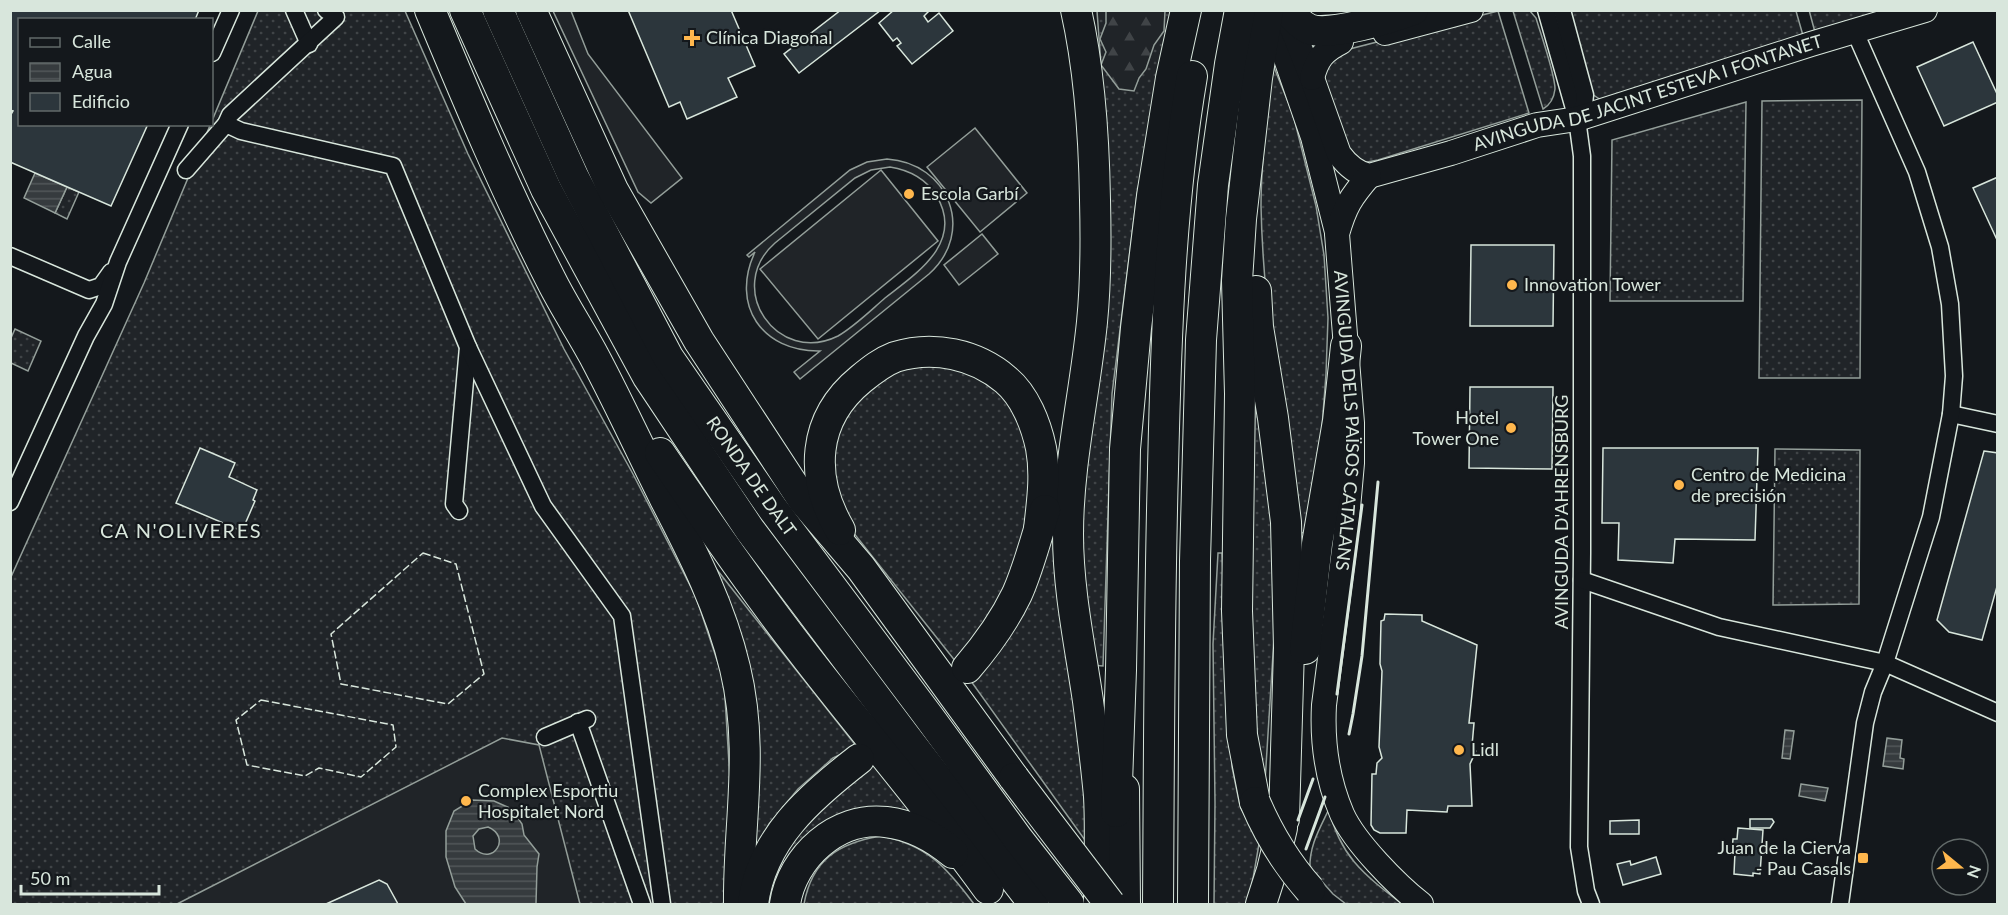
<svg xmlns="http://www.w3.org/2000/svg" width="2008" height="915" font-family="Lato,sans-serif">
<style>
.grass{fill:url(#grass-dots);stroke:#939e99;stroke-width:1.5}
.forest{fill:url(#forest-firs);stroke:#939e99;stroke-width:1.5}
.garden{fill:#202428;stroke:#939e99;stroke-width:1.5;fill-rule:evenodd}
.water{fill:url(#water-rules);stroke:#939e99;stroke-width:1.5;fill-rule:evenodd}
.building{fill:#2c363c;stroke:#d8e6dc;stroke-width:1.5}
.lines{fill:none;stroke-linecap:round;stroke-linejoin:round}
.street-casing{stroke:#d8e6dc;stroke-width:19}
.secondary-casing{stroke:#d8e6dc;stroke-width:26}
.highway-casing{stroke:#d8e6dc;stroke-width:32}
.street{stroke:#14181c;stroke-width:16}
.secondary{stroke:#14181c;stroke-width:24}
.highway{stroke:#14181c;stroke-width:30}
.highway-bridge-casing{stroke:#d8e6dc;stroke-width:32;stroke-linecap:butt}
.highway-bridge{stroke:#14181c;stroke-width:30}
.fence{stroke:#d8e6dc;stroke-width:1.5;stroke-dasharray:8 3;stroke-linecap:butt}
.wall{stroke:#d8e6dc;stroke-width:3}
.poi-dot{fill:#ffb74d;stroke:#14181c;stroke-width:2}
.labels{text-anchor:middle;stroke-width:4.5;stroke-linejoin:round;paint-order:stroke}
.poi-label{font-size:18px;fill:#d8e6dc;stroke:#14181c;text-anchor:start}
.street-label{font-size:18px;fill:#d8e6dc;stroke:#14181c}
.neighbourhood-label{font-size:20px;letter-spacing:1.5px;fill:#d8e6dc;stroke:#14181c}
</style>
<defs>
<pattern id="grass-dots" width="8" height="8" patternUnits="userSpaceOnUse" patternTransform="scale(1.5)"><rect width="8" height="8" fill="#202428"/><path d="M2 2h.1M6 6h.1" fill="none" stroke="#404447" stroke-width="1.8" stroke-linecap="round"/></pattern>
<pattern id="forest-firs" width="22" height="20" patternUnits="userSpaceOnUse" patternTransform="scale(1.5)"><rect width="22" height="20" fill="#202428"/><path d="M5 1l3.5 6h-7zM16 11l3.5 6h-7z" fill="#404447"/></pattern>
<pattern id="water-rules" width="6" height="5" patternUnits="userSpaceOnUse" patternTransform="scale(1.5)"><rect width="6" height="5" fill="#363b3e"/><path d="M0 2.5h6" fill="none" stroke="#525759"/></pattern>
</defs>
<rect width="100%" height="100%" fill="#14181c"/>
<!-- grass -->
<g class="grass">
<path d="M1809,10L1897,11L1816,36Z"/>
<path d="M258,11H405L468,154L564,349L633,474L696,597L724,681L732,813L727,904H11V577L144,283Z"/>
<path d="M1097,11H1171L1137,194L1112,394L1103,666L1090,665L1077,552L1101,65Z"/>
<path d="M1498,11L1529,113L1378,160L1362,163L1354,160L1324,84V66L1338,52Z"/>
<path d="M1513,11H1530L1536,18C1541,35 1555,74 1555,89C1554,98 1550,105 1543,109Z"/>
<path d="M1568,11H1796L1804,39L1601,100L1592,94Z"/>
<path d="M1273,65L1293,114L1316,206L1324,255L1328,318L1326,374L1320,454L1308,532L1300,533C1284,424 1263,316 1261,206C1261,159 1268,112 1273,65Z"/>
<path d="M1862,100L1860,378H1759L1762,101Z"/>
<path d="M1746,102L1743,301H1610L1612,140Z"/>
<path d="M67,187L79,192L67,219L55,213Z"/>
<path d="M15,329L41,341L28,371L11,363V338Z"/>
<path d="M1250,347L1267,429L1276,606L1265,782L1250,693Z"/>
<path d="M923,360L965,369L1005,395L1019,417L1028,451L1030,488L1024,529L1013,568L999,600L956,662L841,517L834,498V435L868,383Z"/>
<path d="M1775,449L1860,450L1859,604L1773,605Z"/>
<path d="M1057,520L1080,724L1087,843L968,677Z"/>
<path d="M703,552L857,747L833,758L798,789L769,824L750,860L754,736Z"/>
<path d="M1218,553H1222L1232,767L1240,806L1259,844L1251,890L1246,904H1214L1215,803L1213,644Z"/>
<path d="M872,763L915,814L867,809L775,904H769C774,882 781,858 794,839C815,809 845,787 872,763Z"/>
<path d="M1329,809C1340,857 1365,875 1402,904H1346L1333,894L1310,868C1309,846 1320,828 1329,809Z"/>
<path d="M881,836C928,845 947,868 974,904H804C812,860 838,843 881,836Z"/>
</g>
<!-- forest -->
<path class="forest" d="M1106,11H1165L1164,31L1154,45L1146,69L1139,78L1134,91L1119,89L1101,65L1106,52L1100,39L1106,23Z"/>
<!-- garden -->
<g class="garden">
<path d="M553,11H571L588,54L682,178L651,203L638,192Z"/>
<path d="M975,128L1027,193L980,232L927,167Z"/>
<path d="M887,159C949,163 976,232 929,274L800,379L794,372L820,351C762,352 730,305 755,252L749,257L747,255L850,170L867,162ZM890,167C909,170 925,178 936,195C965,242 917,273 885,298C870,311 855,326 838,336C777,366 724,288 775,243L855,178L871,170Z"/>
<path d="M881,170L938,241L818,339L760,269Z"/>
<path d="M982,234L998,254L959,285L944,265Z"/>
<path d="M502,738L539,745L580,904H177Z"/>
</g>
<!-- water -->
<g class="water">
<path d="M35,173L67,187L55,213L24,198Z"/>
<path d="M1785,730L1794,731L1790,759L1782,758Z"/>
<path d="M1887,738L1902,740L1900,758L1904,759L1903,769L1883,766Z"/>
<path d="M1801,784L1828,788L1825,801L1799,796Z"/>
<path d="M472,800L494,801L512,809L522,824L524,835L539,854L537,867L536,904H466L455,887L446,857V831L454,811ZM488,827C512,837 493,866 475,849L473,836L479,829Z"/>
</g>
<!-- building -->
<g class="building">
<path d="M10,10H199L195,20H20V124H148L111,206L10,162V116L13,111L10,110Z"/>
<path d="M628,10H731L755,66L728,78L737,97L687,119L680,102L669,107Z"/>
<path d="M841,10H881L799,73L784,54Z"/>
<path d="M894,10H930L924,16L928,22L939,13L953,31L912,64L897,46L901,43L897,38L893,41L879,23Z"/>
<path d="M1973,42L1998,96V102L1944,126L1917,67Z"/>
<path d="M1998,177V242L1973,188Z"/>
<path d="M1471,245H1554L1553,326H1470Z"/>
<path d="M1470,387H1553L1552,469L1469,468Z"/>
<path d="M200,448L235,463L229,477L257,490L253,500L255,501L242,531L176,503Z"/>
<path d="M1603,448H1758L1755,540L1675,539L1673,563L1618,560L1619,523H1602Z"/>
<path d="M1984,451L1998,453V583L1982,640L1949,632L1937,620Z"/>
<path d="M1385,614L1422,615V621L1477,645L1469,723H1474L1472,746L1476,751L1470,764L1472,806H1448L1447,812L1407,810L1406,833H1380L1374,830L1371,825L1372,774H1376L1377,763L1382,758L1379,747L1382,671L1380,664L1381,621L1384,620Z"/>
<path d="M1750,819H1772L1774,822L1770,828H1750Z"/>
<path d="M1639,820V834H1610V821Z"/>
<path d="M1738,828L1763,830L1760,874L1753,873V876L1734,874L1735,852H1732L1733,839H1737Z"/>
<path d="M1656,857L1661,874L1623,885L1617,864L1630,861L1631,865Z"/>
<path d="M379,880L387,884L398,904H326Z"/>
</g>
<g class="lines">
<defs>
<g id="street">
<path d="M294,10L309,44"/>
<path d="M1546,10L1577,119L1582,156V553L1579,847L1586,891L1591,904"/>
<path d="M1562,10L1585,95L1584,104L1577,119"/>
<path d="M212,53L231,10"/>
<path d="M226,124L230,115L336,17L326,10"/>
<path d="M186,170L226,124L241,131L393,166L468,347L454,504L459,511"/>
<path d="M10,256L89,290L101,286L111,272"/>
<path d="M468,347L543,506L622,616L662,904"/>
<path d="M1951,414L1998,424"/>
<path d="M10,502L86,336L104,304L118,262L180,124"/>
<path d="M1582,580L1719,627L1885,663L1998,713"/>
<path d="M578,722L642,904"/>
<path d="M545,737L587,719"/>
<path d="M1840,904L1865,723L1873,692L1885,663L1931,517L1951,414L1954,376L1950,304L1940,247L1917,172L1855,32"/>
</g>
<g id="secondary">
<path d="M1269,10L1313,137L1337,232"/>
<path id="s1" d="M1285,11L1312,78L1339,154C1347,165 1356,173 1369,176L1451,153L1537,125L1577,119L1811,44L1925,10"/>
<path d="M1385,33L1471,10"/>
<path d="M1312,78C1317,59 1323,51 1341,42"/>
<path id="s2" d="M1369,176C1351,197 1345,206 1337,234L1352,423V463L1345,542L1324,705C1322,742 1327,779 1342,814C1355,843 1397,885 1421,904"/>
</g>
<g id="highway">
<path d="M430,10C468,101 506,192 551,280C564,306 580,330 594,356C619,403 641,451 665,499C693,553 721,608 735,668C755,751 738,823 739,904"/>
<path d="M465,10L546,189L648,377L750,530L905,736L1034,904"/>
<path id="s3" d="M498,10L573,176L668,357L773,509L929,717L1018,839L1069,904"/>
<path d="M531,10L613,190L699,341L803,500L861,568L1014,778"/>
<path d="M1076,10C1090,72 1094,137 1095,200C1096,241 1096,282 1092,322C1085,393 1068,463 1068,534C1068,590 1080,646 1088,701C1092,732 1096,764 1099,796C1101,832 1099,868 1099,904"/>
<path d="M1288,10C1294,18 1300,25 1309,29C1328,37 1392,18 1413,10"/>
<path d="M1256,291L1258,327L1273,418L1286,522L1289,648L1284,819"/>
<path d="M660,453C705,519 751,586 800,649C862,730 929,807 988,889"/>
<path d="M840,530C809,477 812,419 861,379C872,370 882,362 895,357C933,345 976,354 1006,380C1025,396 1036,424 1041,448C1046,475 1042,502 1039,529"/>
<path d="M1305,649L1317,544L1338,421L1346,346"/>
<path d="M967,668C986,646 1004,621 1017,594C1029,567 1036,538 1045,510"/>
<path d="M1124,789L1125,904"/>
<path d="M1255,802L1242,735L1237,611L1240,394L1237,281L1241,219L1257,78L1268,10"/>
<path d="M1116,812L1121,670L1125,449L1136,328L1152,196L1171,78L1186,10"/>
<path d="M753,904C761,839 810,797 859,759"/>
<path d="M785,904C792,857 837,816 886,822C911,825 934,837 953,853"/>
<path d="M1158,904C1159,759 1159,614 1163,469C1166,337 1170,206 1192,76"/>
<path d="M1193,904L1195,561L1201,340L1213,185L1230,64L1240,10"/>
<path d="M1261,904L1272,870L1282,828"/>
</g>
</defs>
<!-- street casing -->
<use href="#street" class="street-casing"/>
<!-- secondary casing -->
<use href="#secondary" class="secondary-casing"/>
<!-- highway casing -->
<use href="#highway" class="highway-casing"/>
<!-- street -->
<use href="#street" class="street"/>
<!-- secondary -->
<use href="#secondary" class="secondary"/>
<!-- highway -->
<use href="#highway" class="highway"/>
<defs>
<g id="highway-bridge">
<path d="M1014,778L1110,904"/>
<path d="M1255,802C1269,835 1286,863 1310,890"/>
</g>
</defs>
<!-- highway-bridge casing -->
<use href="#highway-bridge" class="highway-bridge-casing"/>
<!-- highway-bridge -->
<use href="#highway-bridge" class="highway-bridge"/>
<!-- fence -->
<g class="fence">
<path d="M423,553L456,564L484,674L448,704L341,684L331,634Z"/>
<path d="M261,700L393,725L396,747L361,777L319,768L305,776L247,765L236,720Z"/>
</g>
<!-- wall -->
<g class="wall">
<path d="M1337,694L1362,505"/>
<path d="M1349,734L1353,714L1362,656L1378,482"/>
<path d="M1298,820L1313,779"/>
<path d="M1306,849L1325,797"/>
</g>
</g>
<!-- markers -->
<g class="poi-dot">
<path d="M689 29h6v6h6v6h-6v6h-6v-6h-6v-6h6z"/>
<circle cx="909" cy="194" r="6"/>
<circle cx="1512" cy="285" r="6"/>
<circle cx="1511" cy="428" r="6"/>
<circle cx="1679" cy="485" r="6"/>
<circle cx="1459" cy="750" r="6"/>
<circle cx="466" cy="801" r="6"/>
<rect x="1857" y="852" width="12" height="12" rx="3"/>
</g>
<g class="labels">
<!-- poi labels -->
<g class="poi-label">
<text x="706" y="44">Clínica Diagonal</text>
<text x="921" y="200">Escola Garbí</text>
<text x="1524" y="291">Innovation Tower</text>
<text x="1499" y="424" text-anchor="end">Hotel<tspan x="1499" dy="21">Tower One</tspan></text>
<text x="1691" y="481">Centro de Medicina<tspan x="1691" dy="21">de precisión</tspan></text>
<text x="1471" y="756">Lidl</text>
<text x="478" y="797">Complex Esportiu<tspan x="478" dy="21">Hospitalet Nord</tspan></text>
<text x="1851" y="854" text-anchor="end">Juan de la Cierva<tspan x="1851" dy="21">- Pau Casals</tspan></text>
</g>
<!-- street labels -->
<g class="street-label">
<text dy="6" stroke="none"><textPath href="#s1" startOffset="482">AVINGUDA DE JACINT ESTEVA I FONTANET</textPath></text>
<text dy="6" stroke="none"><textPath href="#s2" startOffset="254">AVINGUDA DELS PAÏSOS CATALANS</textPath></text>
<text dy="6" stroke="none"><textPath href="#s3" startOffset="532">RONDA DE DALT</textPath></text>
<text transform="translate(1562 512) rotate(-90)" y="6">AVINGUDA D'AHRENSBURG</text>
</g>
<!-- neighbourhood labels -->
<g class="neighbourhood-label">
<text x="181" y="538">CA N'OLIVERES</text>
</g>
</g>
<!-- border -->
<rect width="2008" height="915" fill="none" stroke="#d8e6dc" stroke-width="24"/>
<!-- legend -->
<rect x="18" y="18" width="195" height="108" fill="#14181c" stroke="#626a69" stroke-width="1.5"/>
<rect x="30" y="38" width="30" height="9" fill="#14181c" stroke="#626a69" stroke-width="1.5"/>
<text x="72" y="48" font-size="18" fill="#d8e6dc">Calle</text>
<rect x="30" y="63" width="30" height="18" fill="url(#water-rules)" stroke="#626a69" stroke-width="1.5"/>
<text x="72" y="78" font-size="18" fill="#d8e6dc">Agua</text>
<rect x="30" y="93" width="30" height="18" fill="#2c363c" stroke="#626a69" stroke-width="1.5"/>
<text x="72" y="108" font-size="18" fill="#d8e6dc">Edificio</text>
<!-- north arrow -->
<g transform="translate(1960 867) rotate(109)"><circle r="28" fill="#14181c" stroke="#626a69" stroke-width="1.5"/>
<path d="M0-4.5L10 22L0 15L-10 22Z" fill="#ffb74d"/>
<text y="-9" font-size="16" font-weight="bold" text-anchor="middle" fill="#d8e6dc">N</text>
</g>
<!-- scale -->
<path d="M21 885v9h138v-9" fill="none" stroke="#d8e6dc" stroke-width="3"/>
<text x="30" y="885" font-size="18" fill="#d8e6dc" stroke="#14181c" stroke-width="4.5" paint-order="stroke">50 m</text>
</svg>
